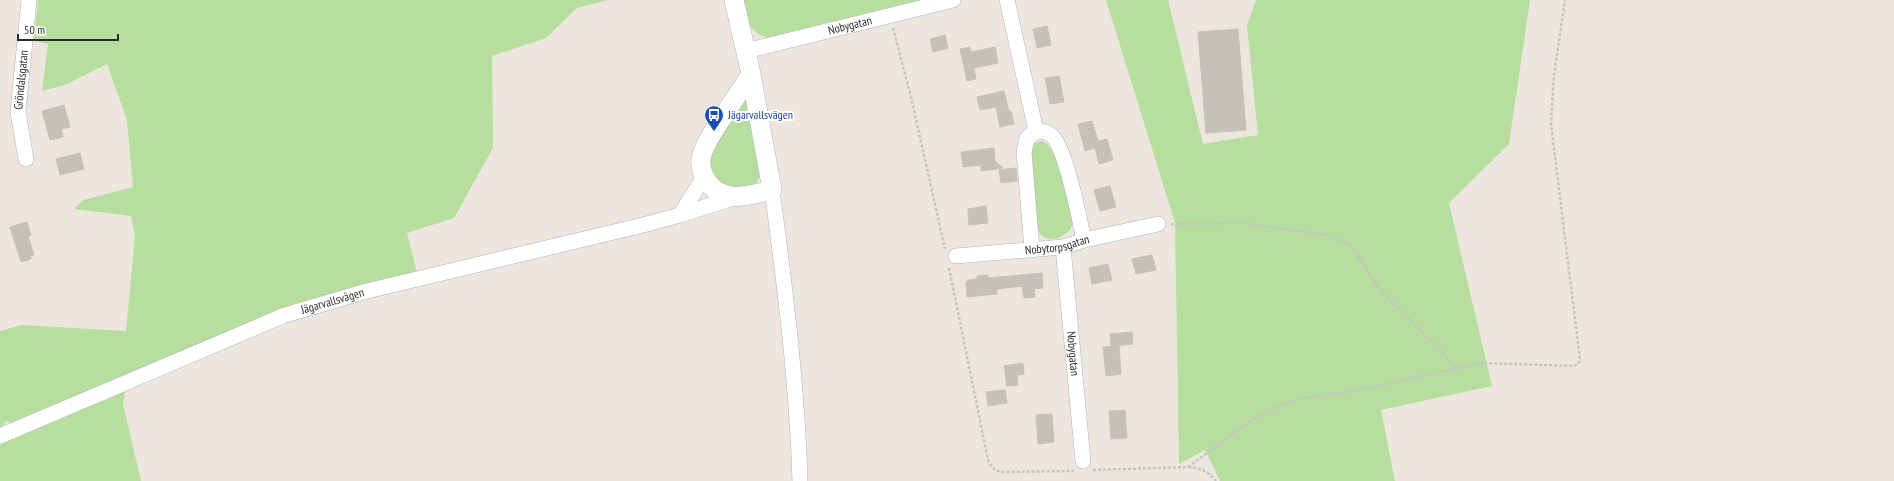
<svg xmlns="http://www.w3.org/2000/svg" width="1894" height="481" font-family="'PT Sans Narrow',sans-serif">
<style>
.green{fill:#b7de9f}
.building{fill:#c5c0ba;stroke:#c7c2b8}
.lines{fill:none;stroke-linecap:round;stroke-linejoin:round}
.minor-casing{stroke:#afb1bb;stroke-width:16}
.tertiary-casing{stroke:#afb1bb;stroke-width:20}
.path{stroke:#c4c4c4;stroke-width:2.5;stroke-dasharray:3 2;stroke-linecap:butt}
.minor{stroke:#fff;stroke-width:15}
.tertiary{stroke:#fff;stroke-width:19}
.labels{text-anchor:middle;stroke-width:4;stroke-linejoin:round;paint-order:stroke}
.street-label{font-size:12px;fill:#2b2b2b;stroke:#fff}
.transit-label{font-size:12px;fill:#164399;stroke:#fff;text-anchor:start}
</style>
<rect width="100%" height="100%" fill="#ece6df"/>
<!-- green -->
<g class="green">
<path d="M38,0H608L577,8L546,38L492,56L493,148L454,218L407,233L417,273L281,311L15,426L7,421L4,423L2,430L0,431V331L21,325L126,331L135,236L131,216L74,209L83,200L133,187L127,120L107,64L65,85L42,91L48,44L34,41Z"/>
<path d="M742,0H922L774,39C747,34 749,23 742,0Z"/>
<path d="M1106,0H1168L1203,144L1258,135L1247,25L1256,0H1530L1509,144L1449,203L1492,386L1381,410L1395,481H1220L1205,450L1179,464L1175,223Z"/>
<path d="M745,100L747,101L761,174C755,190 746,188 732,191L711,175L708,159L710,153Z"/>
<path d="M1041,141C1057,143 1071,202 1073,218C1073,222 1072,226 1070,230C1061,238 1047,245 1039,232C1033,222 1031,169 1030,154L1033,144Z"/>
<path d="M133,383L125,392L123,404L141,481H0V440Z"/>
</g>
<!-- building -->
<g class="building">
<path d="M1047,26L1051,45L1037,48L1033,29Z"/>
<path d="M1238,29L1246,130L1206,133L1198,32Z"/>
<path d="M945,35L948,48L933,52L930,39Z"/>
<path d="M970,47L971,52L995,47L998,63L974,68L971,54L976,79L967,81L960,49Z"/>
<path d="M1059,76L1064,102L1050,104L1045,78Z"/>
<path d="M1004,91L1009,112L1011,111L1014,124L1000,127L996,107L980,110L977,97Z"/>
<path d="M64,105L70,127L61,129L63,137L50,140L42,111Z"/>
<path d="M1092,121L1098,141L1107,139L1113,160L1099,164L1095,148L1085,151L1078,124Z"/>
<path d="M994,148L995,161L1003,168L981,171V165L963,167L961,152Z"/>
<path d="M80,153L84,169L60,175L56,159Z"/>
<path d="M1016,168L1017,181L1001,183L999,170Z"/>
<path d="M1110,186L1116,207L1100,211L1094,190Z"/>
<path d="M986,206L988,223L969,225L968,209Z"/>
<path d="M27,222L31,235L28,236L34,255L30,256L31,259L21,262L10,227Z"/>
<path d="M1152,255L1156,270L1136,274L1132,259Z"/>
<path d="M1108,264L1112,280L1092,284L1089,268Z"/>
<path d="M1042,273L1043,288L1034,289L1035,297L1024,298L1022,286L997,289V294L967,297L966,283L968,280L977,279V276L988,275V278Z"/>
<path d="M1132,332L1133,344L1111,346L1110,334Z"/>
<path d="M1119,346L1121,374L1106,376L1103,347Z"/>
<path d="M1023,363L1024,374L1017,375L1018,385L1007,386L1004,366Z"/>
<path d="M1005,390L1007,403L988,406L986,392Z"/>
<path d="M1125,410L1127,438L1111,439L1109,411Z"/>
<path d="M1052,414L1054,442L1038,444L1036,415Z"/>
</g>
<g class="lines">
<defs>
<g id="minor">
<path d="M1007,0L1036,131"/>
<path id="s1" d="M746,51L953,0"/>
<path id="s2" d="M26,159L18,112L29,0"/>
<path d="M772,190C785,287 797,383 800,481"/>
<path d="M680,215L704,177"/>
<path id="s3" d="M1063,247L1083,461"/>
<path d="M1032,249L1024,152L1027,138L1036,131C1041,131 1046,131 1051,135C1066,147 1079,218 1084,240"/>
<path id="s4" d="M956,256L1063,247L1084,240L1158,224"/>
<path id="s5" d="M0,436L285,315L367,291L643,225L680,215L733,198"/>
</g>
<path id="tertiary" d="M734,0L751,74L772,190C750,195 726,204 709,184C703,177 700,168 701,158C706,136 738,96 751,74"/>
</defs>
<!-- minor casing -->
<use href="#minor" class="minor-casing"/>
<!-- tertiary casing -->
<use href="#tertiary" class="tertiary-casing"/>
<!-- path -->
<g class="path">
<path d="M893,28L911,97L945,249"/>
<path d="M1171,224L1242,223L1328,235L1351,246L1378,287L1457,368"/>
<path d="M949,268L988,460C991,468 995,471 1003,472L1074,471"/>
<path d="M1188,467L1240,428L1263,413L1298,399L1358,390L1481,363L1574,366L1578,364L1580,360L1551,124L1554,75L1565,0"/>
<path d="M1093,470L1188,467C1200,468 1208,471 1216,481"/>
</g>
<!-- minor -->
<use href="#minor" class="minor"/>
<!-- tertiary -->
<use href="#tertiary" class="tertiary"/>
</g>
<!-- icons -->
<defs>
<symbol id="bus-pin" viewBox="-11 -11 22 30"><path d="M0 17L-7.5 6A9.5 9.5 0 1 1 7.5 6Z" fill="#1a4fb4" stroke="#fff"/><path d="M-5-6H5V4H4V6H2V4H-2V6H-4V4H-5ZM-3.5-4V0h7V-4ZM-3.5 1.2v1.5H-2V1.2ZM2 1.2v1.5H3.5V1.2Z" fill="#fff"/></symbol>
</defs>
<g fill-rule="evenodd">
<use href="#bus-pin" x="703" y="104" width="22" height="30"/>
</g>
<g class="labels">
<!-- street labels -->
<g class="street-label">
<text dy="4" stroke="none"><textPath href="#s1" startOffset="107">Nobygatan</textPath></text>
<text dy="4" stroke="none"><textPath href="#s2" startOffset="80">Gröndalsgatan</textPath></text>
<text dy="4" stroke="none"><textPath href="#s4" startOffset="102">Nobytorpsgatan</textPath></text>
<text dy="4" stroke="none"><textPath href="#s5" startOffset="359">Jägarvallsvägen</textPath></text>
<text dy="4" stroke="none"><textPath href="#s3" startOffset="107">Nobygatan</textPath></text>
</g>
<!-- transit labels -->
<g class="transit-label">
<text x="728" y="119">Jägarvallsvägen</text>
</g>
</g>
<!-- scale -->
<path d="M18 34v6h100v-6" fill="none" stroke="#2b2b2b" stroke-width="2"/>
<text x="24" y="34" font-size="12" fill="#2b2b2b" stroke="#ffffff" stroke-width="3" paint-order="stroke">50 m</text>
</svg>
